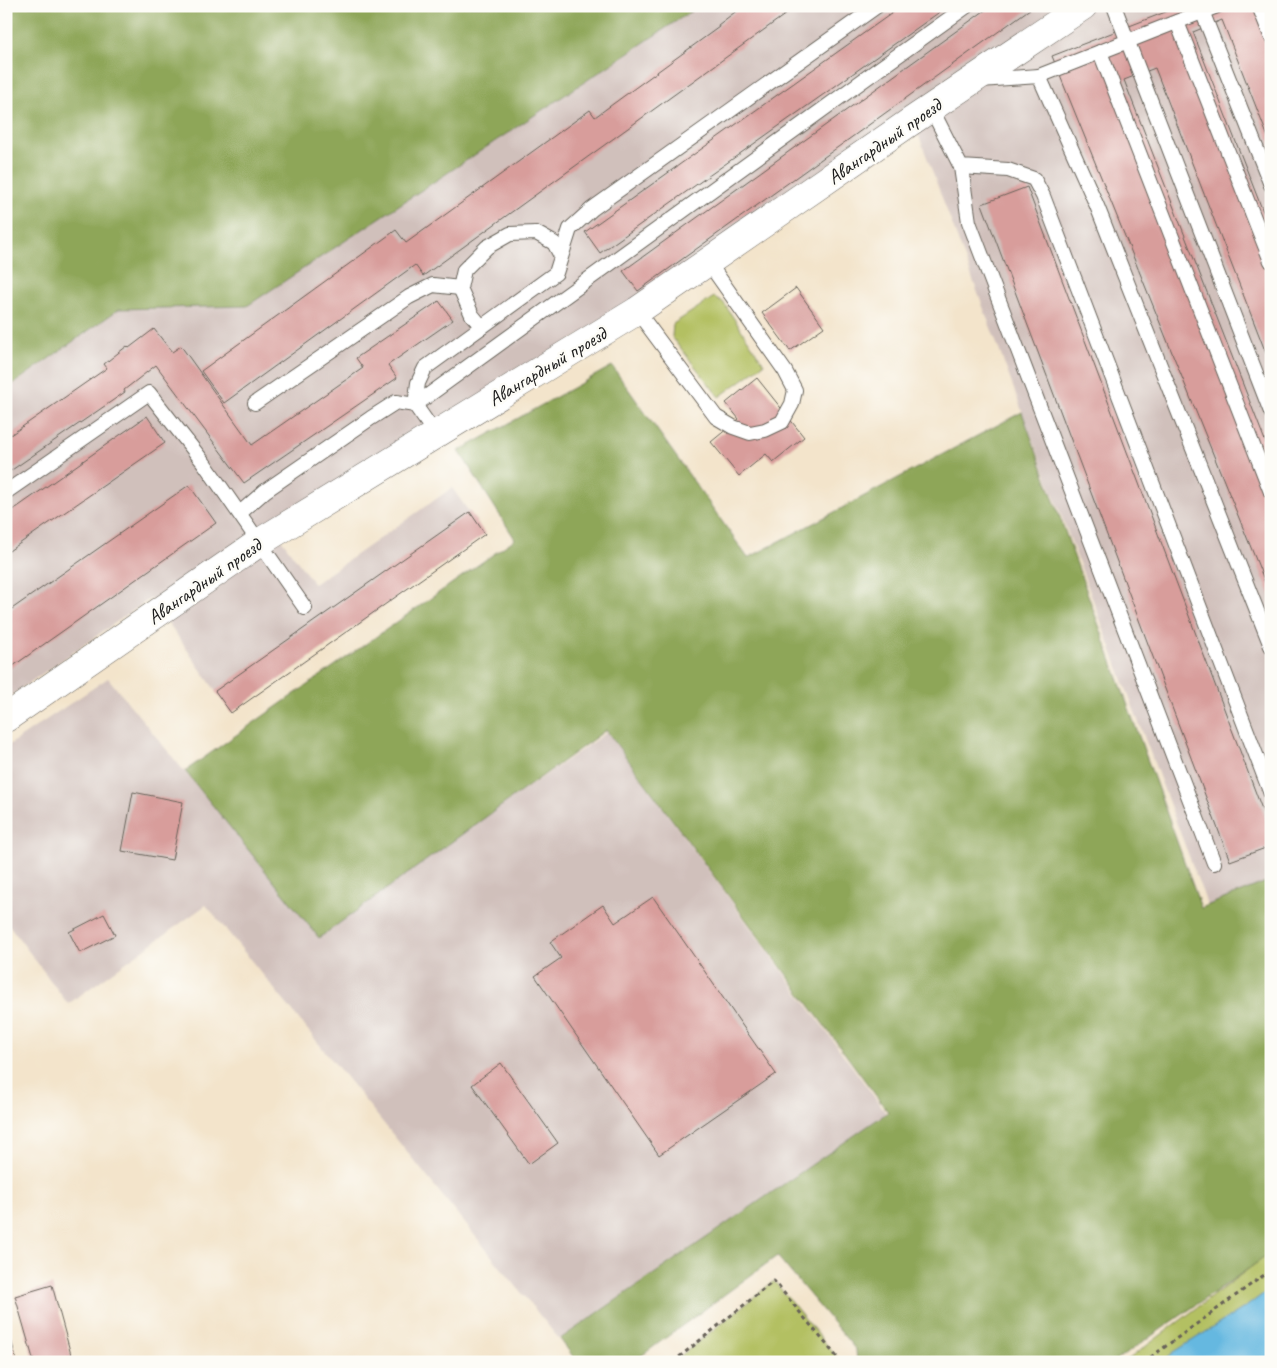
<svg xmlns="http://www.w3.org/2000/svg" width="1277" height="1368" font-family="Caveat,sans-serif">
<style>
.industrial{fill:#d0c0bb}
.green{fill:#b3c062;stroke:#686e3f}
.forest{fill:#8ea658;stroke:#55613a}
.water{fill:#65b8e0;stroke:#406a7e}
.building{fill:#d89d9b}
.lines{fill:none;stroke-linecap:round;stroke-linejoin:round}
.service-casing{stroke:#676259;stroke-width:16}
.minor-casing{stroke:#676259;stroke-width:29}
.path{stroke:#676259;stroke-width:3;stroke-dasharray:4 4;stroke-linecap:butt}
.service{stroke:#fff;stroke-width:14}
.minor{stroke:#fff;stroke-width:28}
.labels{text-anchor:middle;stroke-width:5;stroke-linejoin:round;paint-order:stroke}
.street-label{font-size:20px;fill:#1c1c1c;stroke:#fdfcf7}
</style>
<rect width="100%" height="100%" fill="#fdfcf7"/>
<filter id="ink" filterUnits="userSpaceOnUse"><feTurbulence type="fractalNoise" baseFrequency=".02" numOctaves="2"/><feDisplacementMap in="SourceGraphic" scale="10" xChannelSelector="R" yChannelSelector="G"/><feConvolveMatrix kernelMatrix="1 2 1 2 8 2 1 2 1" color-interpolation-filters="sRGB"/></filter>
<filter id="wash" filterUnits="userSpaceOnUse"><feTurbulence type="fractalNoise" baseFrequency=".0096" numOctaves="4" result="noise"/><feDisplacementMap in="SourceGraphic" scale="20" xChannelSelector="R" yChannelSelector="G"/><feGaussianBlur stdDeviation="1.12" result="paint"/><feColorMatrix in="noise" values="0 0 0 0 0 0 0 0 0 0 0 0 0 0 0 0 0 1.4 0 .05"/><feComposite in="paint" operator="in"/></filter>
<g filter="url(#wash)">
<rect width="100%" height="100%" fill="#f3e4cb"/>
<!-- industrial -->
<g class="industrial">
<path d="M699,6H1271V881L1208,907L913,120L276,532L314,584L452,488L485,534L231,713L151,598L6,699V390L119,309L247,306Z"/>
<path d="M108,678L318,935L607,732L886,1113L559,1339L206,905L68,1004L6,921V747Z"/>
</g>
<!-- green -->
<g class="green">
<path d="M714,297L723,302L764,364L719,397L672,337L673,324Z"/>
<path d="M1271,1252V1362H1125Z"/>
<path d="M774,1281L841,1362H673Z"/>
</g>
<!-- forest -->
<g class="forest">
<path d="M6,6H699L247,306L119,309L6,389Z"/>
<path d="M612,366L748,558L1022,412L1201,908L1271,880V1253L1114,1362H857L856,1350L777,1256L633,1362H577L560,1339L888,1112L606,730L319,938L185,771L515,539L459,451Z"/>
</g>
<!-- water -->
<path class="water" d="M1271,1288V1362H1162L1174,1352L1247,1306Z"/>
<g id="blocks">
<!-- building -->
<g class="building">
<path d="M743,6H797L423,276L415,265L224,403L201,371L396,230L406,243L590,110L595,117L719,27L718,25Z"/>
<path d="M902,6H948L600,253L585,232Z"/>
<path d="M991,6H1034L638,291L623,271Z"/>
<path d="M1181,6H1268L1271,13V145L1222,20L1193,32L1271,232V366L1155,68L1124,80L1271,456V597L1052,56Z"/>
<path d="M1027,187L1271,833V846L1230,861L982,204Z"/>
<path d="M796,288L824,327L790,351L762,313Z"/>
<path d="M439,301L453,320L388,365L397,378L244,483L156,365L124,390L125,392L6,474V438L107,368L104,364L127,346L129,348L154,329L172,352L181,346L252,445L363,368L356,358Z"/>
<path d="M757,378L804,437L773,462L766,454L739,476L711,442L739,419L726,403Z"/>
<path d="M147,416L165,443L6,553V515Z"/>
<path d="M189,485L216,523L6,671V613Z"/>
<path d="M470,512L485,534L231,713L215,691Z"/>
<path d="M133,792L183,802L172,860L122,851Z"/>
<path d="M653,897L776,1074L659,1155L535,976L561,958L550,942L603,905L615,923Z"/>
<path d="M104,914L115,935L80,953L69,932Z"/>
<path d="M501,1063L558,1143L529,1164L472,1085Z"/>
<path d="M52,1285L73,1362H34L15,1296Z"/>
<path d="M6,1324H7L17,1362H6Z"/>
</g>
</g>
</g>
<g filter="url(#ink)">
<use href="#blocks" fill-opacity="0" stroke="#676259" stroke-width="1"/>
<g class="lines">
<defs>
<g id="service">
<path d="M877,6L592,209L570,229L556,273L425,368L418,383L415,405L876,71L967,6"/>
<path d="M1114,6L1271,412"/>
<path d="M1200,6L1271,185"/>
<path d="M1259,6L1271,36"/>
<path d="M1177,22L1271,261"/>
<path d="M1100,52L1271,492"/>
<path d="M1039,76L1217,6"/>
<path d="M980,80L1039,76L1097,206L1271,646"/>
<path d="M931,108L961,167L1008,170L1034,179L1043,196L1271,794"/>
<path d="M961,167L969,222L1214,863"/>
<path d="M637,311L716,417L733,427L750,433L765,430L782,422L792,404L795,390L785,371L708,262"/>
<path d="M482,327L472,315L460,288L464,270L487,247L510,234L536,233L554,243L561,256"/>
<path d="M255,403L409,297L433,285L460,288"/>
<path d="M6,492L149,393L204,463L305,608"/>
<path d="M240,513L265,491L371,418L396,402L415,405L436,435"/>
</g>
<path id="minor" d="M6,718L260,542L637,311L913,120L1083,6"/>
</defs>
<!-- service casing -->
<use href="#service" class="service-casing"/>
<!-- minor casing -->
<use href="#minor" class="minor-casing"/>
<!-- path -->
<g class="path">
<path d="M673,1362L774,1281L841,1362"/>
<path d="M1144,1362L1271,1270"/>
</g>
<!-- service -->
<use href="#service" class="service"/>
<!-- minor -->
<use href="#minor" class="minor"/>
</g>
</g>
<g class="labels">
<!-- street labels -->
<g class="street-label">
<text transform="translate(884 141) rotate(-35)" y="7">Авангардный проезд</text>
<text transform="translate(547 366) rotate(-31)" y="7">Авангардный проезд</text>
<text transform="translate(204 581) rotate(-35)" y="7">Авангардный проезд</text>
</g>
</g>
<!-- margin -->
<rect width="1277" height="1368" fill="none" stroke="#fdfcf7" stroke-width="25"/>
</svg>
